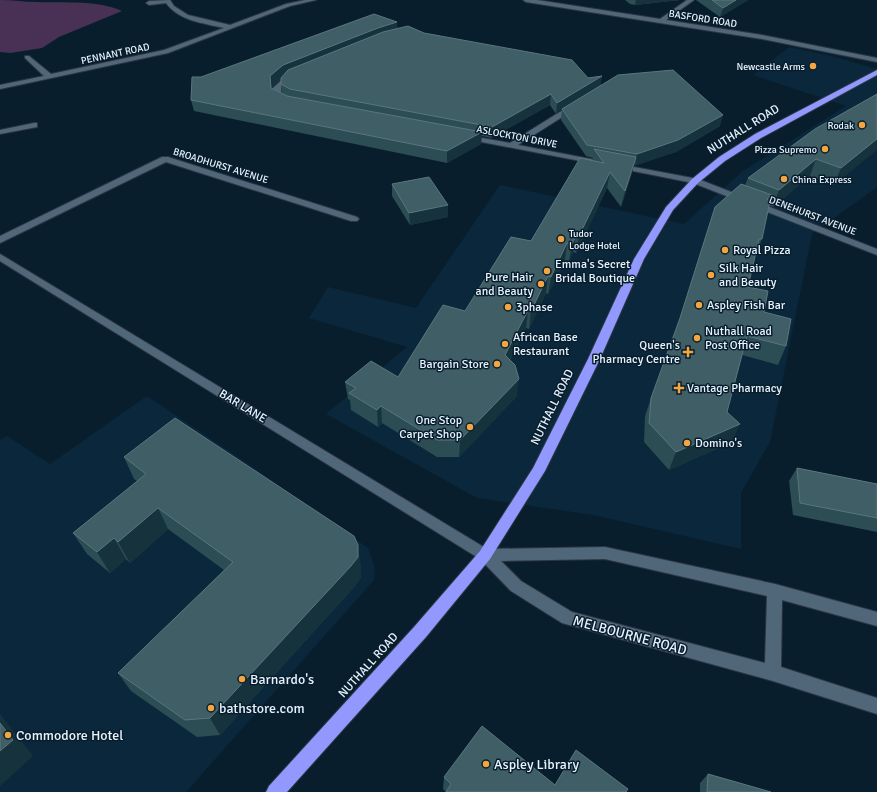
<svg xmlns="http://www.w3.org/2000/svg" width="877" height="792" font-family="Signika,sans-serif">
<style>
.built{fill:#0b273c}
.green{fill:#493155}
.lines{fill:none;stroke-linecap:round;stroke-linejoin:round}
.minor-casing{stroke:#2e3644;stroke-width:2}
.highway-casing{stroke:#2e3644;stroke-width:2}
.minor{fill:#50677a;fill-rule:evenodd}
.highway{fill:#9199ff;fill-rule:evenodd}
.wall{fill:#2c4d53;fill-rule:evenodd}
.shaded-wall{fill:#16323c}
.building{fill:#405e65;stroke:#5a767e}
.poi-dot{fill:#f2a541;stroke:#091e2d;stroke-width:1.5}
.labels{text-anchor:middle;stroke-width:3;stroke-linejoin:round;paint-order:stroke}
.far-street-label{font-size:10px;fill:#e6f3ff;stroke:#091e2d}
.far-poi-label{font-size:10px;fill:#e6f3ff;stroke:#091e2d;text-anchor:end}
.street-label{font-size:12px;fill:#e6f3ff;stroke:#091e2d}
.poi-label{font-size:12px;fill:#e6f3ff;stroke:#091e2d;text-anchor:start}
.near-street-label{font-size:14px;fill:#e6f3ff;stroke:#091e2d}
.near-poi-label{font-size:14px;fill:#e6f3ff;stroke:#091e2d;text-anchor:start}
</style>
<rect width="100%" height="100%" fill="#091e2d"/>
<!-- built -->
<g class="built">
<path d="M789,47L835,57L877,69V187L812,234L770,442L741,493V549L593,515L477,498L326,414L407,347L309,318L328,287L416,308L500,185L684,224L743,171L846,106L753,75Z"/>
<path d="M147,396L257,470L368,548L375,568L374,580L186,792H0V440L7,436L50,464Z"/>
</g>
<!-- green -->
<path class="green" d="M0,0C13,0 25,2 37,2C65,3 98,0 122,11L59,37L42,48L10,53L0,52Z"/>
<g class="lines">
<defs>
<g id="minor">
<path d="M170,0L174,6L188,15L230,25L286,4L305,0H316L290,6L168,53L0,89V85L44,76L25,58V56H29L51,74L164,50L224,28C203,23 179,21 166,3L149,5L146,3L149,1Z"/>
<path d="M523,0H537L660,19L687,0H694L666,20L762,35L877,58V62L762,39L526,2Z"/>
<path d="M293,74L295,75V77L289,79L281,88V96L290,102L289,104H283L273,97V88L285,77Z"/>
<path d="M571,105H574L578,107L518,145L596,160H599L600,162L599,164H596L466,139L462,137L466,135L510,143Z"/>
<path d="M34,123H37V127L0,134V130Z"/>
<path d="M162,157H168L357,217L359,219L357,221H351L166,162L0,243V236Z"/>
<path d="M615,164H618L698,179L877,249V255L693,183L618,168L614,166Z"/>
<path d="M0,254L487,549L605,547L775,584L877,612V626L782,600L781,667L877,698V714L773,681L562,623L511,591L480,559L0,261ZM605,559L767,596L765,663L572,612L521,581L501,561Z"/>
</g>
<path id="highway" d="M877,70V75L761,138L725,161L698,183L673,210L644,259L600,359L545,471L490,559L426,637L287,792H266L269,786L414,627L480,551L533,468L588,359L634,259L666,207L692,179L719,157L755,134Z"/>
</defs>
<!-- minor casing -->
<use href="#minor" class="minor-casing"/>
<!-- highway casing -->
<use href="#highway" class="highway-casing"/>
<!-- minor -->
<use href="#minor" class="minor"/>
<!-- highway -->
<use href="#highway" class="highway"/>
</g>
<!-- wall -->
<g class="wall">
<path d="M625,0H680L635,5L630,4Z"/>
<path d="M696,0H748L720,17Z"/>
<path d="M397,29L424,33L588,78L602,76L600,86L720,126L676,152L634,165L632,173L621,207L607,188L576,253L573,252L569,261L565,260L548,294L546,293L529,329L526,328L510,360L517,396L459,457H437L382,423L378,427L351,410L350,400L348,399L345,382L398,377L465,311L531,241L592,161L593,158L586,156L561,120L562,110L556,114L550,105L491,138L482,136L481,144L447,163L194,111L191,100L201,77ZM281,79V84L282,93L272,88V87Z"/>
<path d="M874,96L834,185L810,176L773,207L769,205L762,239L755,257L748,287L764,312L786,346L778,365L742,355L727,412L732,442L669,470L644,442L645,416L651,398L745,185L748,178Z"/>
<path d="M392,184L448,217L410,225L392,196Z"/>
<path d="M124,457L361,566V577L355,586L220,735L197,737L131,691L118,673L224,570L168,529L130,563L126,559L110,573L87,554L73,533L137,481L134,479Z"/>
<path d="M797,468L877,484V532L793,515L789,481Z"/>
<path d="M708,774L771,792H700V783Z"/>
<path d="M444,777L555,785L446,792L443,789Z"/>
</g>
<!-- shaded-wall -->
<g class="shaded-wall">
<path d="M636,0H680L635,5Z"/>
<path d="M736,0H748L720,17L723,8Z"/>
<path d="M397,22L398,32L284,76L272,87V98L271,88L270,76L283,65L378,28Z"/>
<path d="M602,76L600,87L556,114L557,103Z"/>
<path d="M551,94L550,105L491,138L492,127Z"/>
<path d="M723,115L720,126L676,152L635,166L637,154Z"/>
<path d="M482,132L481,144L447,163V151Z"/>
<path d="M877,139V150L834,185L841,168Z"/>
<path d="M636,157L632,173L621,207L625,191Z"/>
<path d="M816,159L810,176L773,207L779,190Z"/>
<path d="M610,172L607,188L576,253L579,236Z"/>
<path d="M772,195L765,213L767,199Z"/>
<path d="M448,205V217L410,225L409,213Z"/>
<path d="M576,236L573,252L569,261L572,244Z"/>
<path d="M567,243L565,260L548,294L551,277Z"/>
<path d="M548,276L546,293L529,329L531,311Z"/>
<path d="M528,311L526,328L521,337L504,372L505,355L523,320Z"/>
<path d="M519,379L517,396L459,457L460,440Z"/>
<path d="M381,406L382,423L378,427L377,410Z"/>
<path d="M740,424L732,442L669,470L676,452Z"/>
<path d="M158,508L168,529L130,563L118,542Z"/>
<path d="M114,538L126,559L110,573L97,552Z"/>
<path d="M358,545L361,566V577L355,586L220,735L210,718Z"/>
<path d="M0,714L33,756L0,786Z"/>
</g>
<!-- building -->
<g class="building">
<path d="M712,0H736L723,8Z"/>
<path d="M374,14L397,22L378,28L283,65L270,76L271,88L287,96L482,132L447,151L191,100L192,77H201Z"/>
<path d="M408,26L424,33L572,60L588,78L602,76L557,103L551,94L492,127L290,89L281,84V78L288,70L383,32Z"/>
<path d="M673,70L723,115L678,140L637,154L587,145L562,109L618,75Z"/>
<path d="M877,94V139L841,168L816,159L779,190L748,178L815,129Z"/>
<path d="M594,149L636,157L625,191L610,172L579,236H576L572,244L567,243L551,277L548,276L531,311H528L523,320L505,355L515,365L519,379L460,440H437L381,406L377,410L349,393L356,388L345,382L371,361L398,377L443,305L465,311L511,237L531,241L580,158L604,163Z"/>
<path d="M429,177L448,205L409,213L392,184Z"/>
<path d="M741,184L772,195L767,199L770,201L762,239H759L748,287L768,291L764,312L791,319L786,346L747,336L727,412L740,424L676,452L649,423L651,398L680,318L715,207Z"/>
<path d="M175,418L354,536L358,545V557L351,566L210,718L185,720L118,673L233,562L158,508L118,542L114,538L97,552L73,533L146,474L124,457Z"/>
<path d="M797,468L877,484V518L800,503Z"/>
<path d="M0,723L13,740L0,751Z"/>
<path d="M482,726L555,785L576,750L628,789L626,792H446L451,784L444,777Z"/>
<path d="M708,774L771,792H707Z"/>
</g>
<!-- markers -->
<g class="poi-dot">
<circle cx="813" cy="66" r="4"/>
<circle cx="862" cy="125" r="4"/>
<circle cx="825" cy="149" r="4"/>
<circle cx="784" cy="179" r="4"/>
<circle cx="561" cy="239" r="4"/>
<circle cx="725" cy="250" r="4"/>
<circle cx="547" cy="271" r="4"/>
<circle cx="711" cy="275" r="4"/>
<circle cx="541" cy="284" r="4"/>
<circle cx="699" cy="305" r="4"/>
<circle cx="508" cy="307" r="4"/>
<circle cx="697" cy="338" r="4"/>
<circle cx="505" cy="344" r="4"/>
<path d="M686 346h4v4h4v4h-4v4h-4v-4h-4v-4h4z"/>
<circle cx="497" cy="364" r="4"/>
<path d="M677 382h4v4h4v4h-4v4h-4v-4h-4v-4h4z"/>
<circle cx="470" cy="427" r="4"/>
<circle cx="687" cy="443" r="4"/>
<circle cx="242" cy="679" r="4"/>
<circle cx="211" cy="708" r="4"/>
<circle cx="8" cy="735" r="4"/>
<circle cx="486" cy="764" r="4"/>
</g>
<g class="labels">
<!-- far-street labels -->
<g class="far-street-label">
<text transform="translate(703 18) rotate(9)" y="4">BASFORD ROAD</text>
<text transform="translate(115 53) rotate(-12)" y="4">PENNANT ROAD</text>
<text transform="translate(517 136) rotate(11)" y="4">ASLOCKTON DRIVE</text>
<text transform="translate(221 165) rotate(17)" y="4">BROADHURST AVENUE</text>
<text transform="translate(813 215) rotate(21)" y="4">DENEHURST AVENUE</text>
</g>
<!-- far-poi labels -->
<g class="far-poi-label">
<text x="805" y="70">Newcastle Arms</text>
<text x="854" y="129">Rodak</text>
<text x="817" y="153">Pizza Supremo</text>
<text x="792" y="183" text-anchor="start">China Express</text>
<text x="569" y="237" text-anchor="start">Tudor<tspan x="569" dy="12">Lodge Hotel</tspan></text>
</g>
<!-- street labels -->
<g class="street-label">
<text transform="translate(743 129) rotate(-32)" y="4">NUTHALL ROAD</text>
<text transform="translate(243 406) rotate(31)" y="4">BAR LANE</text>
<text transform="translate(552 407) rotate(-64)" y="4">NUTHALL ROAD</text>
<text transform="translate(368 665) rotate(-48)" y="4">NUTHALL ROAD</text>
</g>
<!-- poi labels -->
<g class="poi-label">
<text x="733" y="254">Royal Pizza</text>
<text x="555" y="268">Emma's Secret<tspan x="555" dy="14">Bridal Boutique</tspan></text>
<text x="719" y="272">Silk Hair<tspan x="719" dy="14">and Beauty</tspan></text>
<text x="533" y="281" text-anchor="end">Pure Hair<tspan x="533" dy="14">and Beauty</tspan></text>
<text x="707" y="309">Aspley Fish Bar</text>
<text x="516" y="311">3phase</text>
<text x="705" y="335">Nuthall Road<tspan x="705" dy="14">Post Office</tspan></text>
<text x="513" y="341">African Base<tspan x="513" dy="14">Restaurant</tspan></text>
<text x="680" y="349" text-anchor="end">Queen's<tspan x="680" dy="14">Pharmacy Centre</tspan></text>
<text x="489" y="368" text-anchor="end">Bargain Store</text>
<text x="687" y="392">Vantage Pharmacy</text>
<text x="462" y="424" text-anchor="end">One Stop<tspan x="462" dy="14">Carpet Shop</tspan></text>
<text x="695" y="447">Domino's</text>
</g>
<!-- near-street labels -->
<g class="near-street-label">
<text transform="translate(630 635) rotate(15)" y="5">MELBOURNE ROAD</text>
</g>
<!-- near-poi labels -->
<g class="near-poi-label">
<text x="250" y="684">Barnardo's</text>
<text x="219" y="713">bathstore.com</text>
<text x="16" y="740">Commodore Hotel</text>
<text x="494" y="769">Aspley Library</text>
</g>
</g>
</svg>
